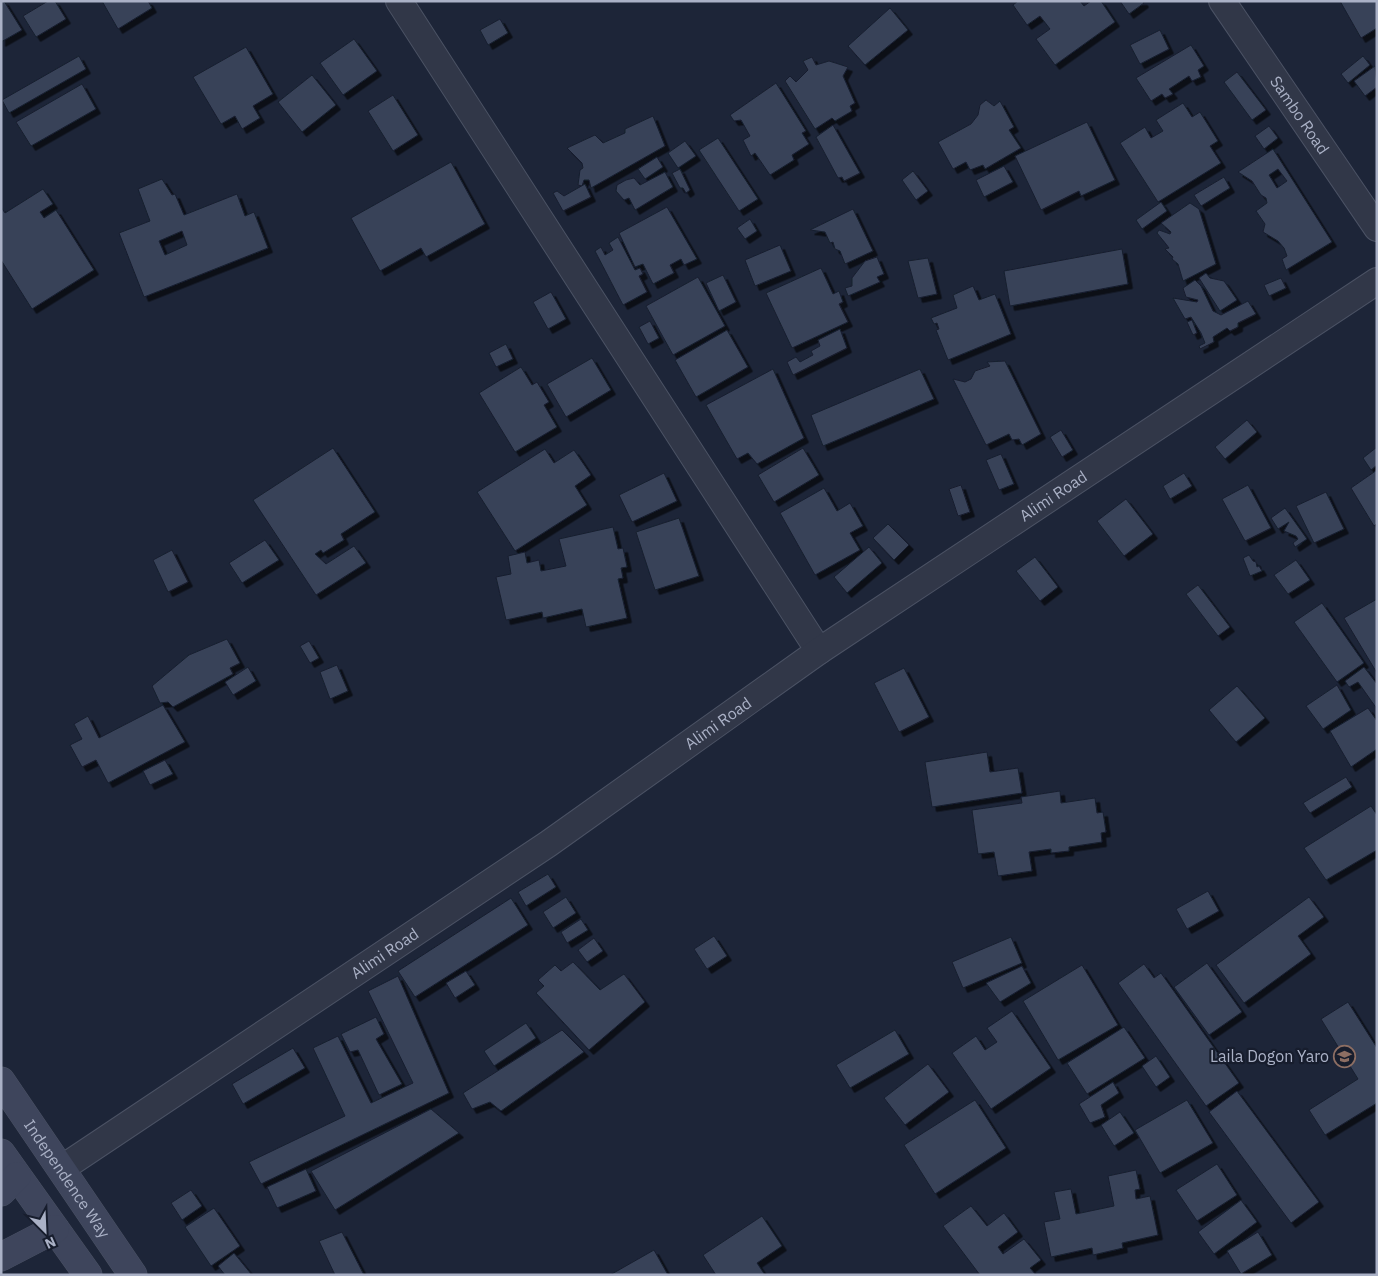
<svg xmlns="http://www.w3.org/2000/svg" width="1378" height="1276" font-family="'IBM Plex Sans',sans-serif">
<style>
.building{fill:#384259;stroke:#181f2f;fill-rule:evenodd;filter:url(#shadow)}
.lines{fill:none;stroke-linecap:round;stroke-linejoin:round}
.street-casing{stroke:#4b5264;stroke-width:28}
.secondary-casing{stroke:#4b5264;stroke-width:29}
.street{stroke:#313748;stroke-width:26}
.secondary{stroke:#3e455c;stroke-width:28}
.labels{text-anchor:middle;stroke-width:4.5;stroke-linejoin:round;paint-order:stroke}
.street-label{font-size:16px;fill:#aab1c6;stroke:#171d2d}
.poi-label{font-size:16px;fill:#aab1c6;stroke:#171d2d;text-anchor:end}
</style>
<defs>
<filter id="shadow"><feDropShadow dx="4.5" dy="4.5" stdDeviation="0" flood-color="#0009"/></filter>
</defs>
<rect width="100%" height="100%" fill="#1d2538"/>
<!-- building -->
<g class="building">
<path d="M1,1H4L22,30L1,42Z"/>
<path d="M48,1H55L66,19L36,37L23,16Z"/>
<path d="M102,1H148L152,8L118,29Z"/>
<path d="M1018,1H1080L1084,6L1091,1H1101L1115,22L1055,65L1036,39L1050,29L1040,16L1027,25L1013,5Z"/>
<path d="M1120,1H1143L1144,3L1129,14Z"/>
<path d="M1340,1H1377V28L1361,38Z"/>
<path d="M890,8L908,30L865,65L848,46Z"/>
<path d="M500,19L508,33L488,45L480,30Z"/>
<path d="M1160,30L1169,49L1140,64L1130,45Z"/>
<path d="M354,39L377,71L343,95L320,63Z"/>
<path d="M1191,45L1204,66L1198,70L1201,77L1192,81L1189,76L1169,89L1173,94L1165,98L1162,94L1151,101L1136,78Z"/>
<path d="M246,47L273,94L253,106L260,118L242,129L235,116L221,124L193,77Z"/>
<path d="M79,56L86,69L9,113L2,100Z"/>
<path d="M1363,56L1370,65L1348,83L1341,74Z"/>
<path d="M812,57L816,65L829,61L848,67L843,76L855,103L850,106L852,111L835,121L832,118L815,129L785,81L790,76L796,82L808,70L803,61Z"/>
<path d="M1375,66L1377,87L1365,96L1354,81Z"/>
<path d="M1237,72L1266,110L1252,120L1224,82Z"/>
<path d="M312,75L336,105L302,132L278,102Z"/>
<path d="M776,83L806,131L802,133L809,144L792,155L794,160L770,175L755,153L751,156L743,140L750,136L741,120L734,121L730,115Z"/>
<path d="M82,84L96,109L31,146L16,122Z"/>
<path d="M393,95L418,135L393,151L368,111Z"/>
<path d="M986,100L994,106L1000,101L1014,127L1009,130L1021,148L985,169L983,165L970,170L966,162L953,169L938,142L971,124L978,115L980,105Z"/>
<path d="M1183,103L1192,117L1200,112L1218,141L1210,146L1221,163L1158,202L1120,143L1145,127L1151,138L1163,131L1156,120Z"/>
<path d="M653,116L665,146L591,188L589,180H584L582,186L578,185L580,170L583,168L582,163L567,148L595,135L603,143L625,133V129Z"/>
<path d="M1087,122L1115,180L1081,196L1079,191L1041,210L1015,156Z"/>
<path d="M833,125L860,173L844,181L842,177L838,178L816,137Z"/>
<path d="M1269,126L1278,138L1264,149L1255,136Z"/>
<path d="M718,138L758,199L739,211L699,150Z"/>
<path d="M685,141L696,156L678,168L668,153Z"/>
<path d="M1273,149L1332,242L1286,270L1282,259L1287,256L1284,248L1278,241L1263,232L1265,224L1256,211L1267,203L1266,198L1261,195L1252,181L1238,172ZM1278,169L1287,181L1277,188L1269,175Z"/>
<path d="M657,157L663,167L645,179L638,169Z"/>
<path d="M451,162L485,224L426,257L421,248L380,271L351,218Z"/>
<path d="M1004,166L1013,182L984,197L976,180Z"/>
<path d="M680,169L690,190L686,193L683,188H680L672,173Z"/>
<path d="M913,171L928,191L916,200L902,180Z"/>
<path d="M665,172L673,187L635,210L629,198L624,200L616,191L617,185L626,180L634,178L640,185Z"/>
<path d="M1224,177L1230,188L1201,206L1194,195Z"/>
<path d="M162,179L172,195L175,194L184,215L237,194L245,216L254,212L268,248L144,297L119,233L150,221L138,189ZM182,231L187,245L165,255L159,241Z"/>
<path d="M585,184L591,197L563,211L553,193L557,191L564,196Z"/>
<path d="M43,189L53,204L40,212L44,218L56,210L94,270L32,309L1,260V207L5,213Z"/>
<path d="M1161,202L1167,211L1142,229L1136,220Z"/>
<path d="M1190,203L1199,209L1216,264L1183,281L1178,264L1172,259L1173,257L1165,249L1169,248L1166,244L1157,233L1159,230L1170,234L1171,232L1161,223Z"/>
<path d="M667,207L697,259L684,265L681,259L670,265L674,273L653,284L643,264L635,267L619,233Z"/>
<path d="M853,209L873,251L845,264L840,251L835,249L833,242L830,243L825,232L810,230Z"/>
<path d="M750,219L757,231L745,239L737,228Z"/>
<path d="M618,237L635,270L640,268L643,274L639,276L647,292L623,305L595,251L601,247L605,255L613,250L609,243Z"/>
<path d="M780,245L791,271L755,286L745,260Z"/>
<path d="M1122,249L1128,284L1010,306L1004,271Z"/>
<path d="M877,257L884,274L877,277L880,282L848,296L845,288L852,286V278L865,261Z"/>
<path d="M928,258L937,294L918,298L908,261Z"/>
<path d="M821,268L833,294L839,291L843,302L839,304L848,322L792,348L766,293Z"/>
<path d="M1206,273L1210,278L1224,281L1237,300L1220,311L1199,278Z"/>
<path d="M723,275L736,302L719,311L706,283Z"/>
<path d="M698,277L725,326L673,355L646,306Z"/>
<path d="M1281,278L1286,288L1269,296L1264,285Z"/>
<path d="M1195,280L1201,286L1213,311L1221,315L1248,301L1256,314L1238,323V327L1230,331L1227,328L1213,337L1214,342L1200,349L1199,346L1205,343L1201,333L1191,317L1185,319L1173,298L1197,302L1198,300L1186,297L1183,288Z"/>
<path d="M973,286L979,300L995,294L1011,334L948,360L936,330L939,329L937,323L934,324L931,318L957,308L953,295Z"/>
<path d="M551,292L566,319L548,329L533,302Z"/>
<path d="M1192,320L1197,333L1193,335L1187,322Z"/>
<path d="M650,321L659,338L648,344L639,327Z"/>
<path d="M840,329L847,348L793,375L787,362L796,357L800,362L813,355L811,351L820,346L818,340Z"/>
<path d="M727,330L748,367L696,397L675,360Z"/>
<path d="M506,344L513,359L496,367L489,353Z"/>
<path d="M592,358L611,390L566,417L547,384Z"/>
<path d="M1005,361L1041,434L1022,445L1019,439L1012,440L1009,434L986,445L953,379L965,382L971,379L975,371L990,366L987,362Z"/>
<path d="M521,367L532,385L537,382L549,402L544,405L557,427L515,452L479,393Z"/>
<path d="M773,369L804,438L757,464L748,453L737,459L706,405Z"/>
<path d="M920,369L934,399L823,446L811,415Z"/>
<path d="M1247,420L1257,432L1225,459L1215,447Z"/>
<path d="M1061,430L1073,450L1062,457L1050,437Z"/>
<path d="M1377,447V465L1371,470L1363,458Z"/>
<path d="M333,448L375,512L341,534L344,540L323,553L321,550L315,554L326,564L354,546L366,563L316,595L253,500Z"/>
<path d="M803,448L819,475L774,502L758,475Z"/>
<path d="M545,449L554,463L574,450L591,475L575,486L587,505L515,551L477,492Z"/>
<path d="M1001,454L1014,484L999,490L986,460Z"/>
<path d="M1377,470V523L1374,526L1351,488Z"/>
<path d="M664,473L677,501L632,522L619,495Z"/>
<path d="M1184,473L1192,486L1170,499L1163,486Z"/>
<path d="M961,485L970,512L958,516L949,489Z"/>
<path d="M1248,485L1271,528L1245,541L1222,499Z"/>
<path d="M824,488L837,511L850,503L863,526L850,533L860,550L815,575L780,513Z"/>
<path d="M1326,492L1344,529L1314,543L1296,506Z"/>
<path d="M1126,499L1153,534L1124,556L1097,521Z"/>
<path d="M1285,508L1307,539L1295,547L1293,543L1298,539L1296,536L1284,531L1289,522L1278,529L1271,518Z"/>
<path d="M679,518L699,576L655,590L636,532Z"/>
<path d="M888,524L909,545L894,560L873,538Z"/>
<path d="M613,527L618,549L623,548L627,567L621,568L623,578L618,579L627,618L586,627L582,609L543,618L542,612L506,620L496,577L511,574L508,556L525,552L527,563L539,560L541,571L566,566L559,539Z"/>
<path d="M265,540L279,560L242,583L229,563Z"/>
<path d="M869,547L882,563L847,593L834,577Z"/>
<path d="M172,550L188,582L168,592L153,560Z"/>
<path d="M1249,555L1253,561L1256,562L1257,567L1259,566L1262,571L1250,576L1243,558Z"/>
<path d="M1035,557L1058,587L1040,601L1016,571Z"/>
<path d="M1296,560L1310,580L1288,594L1274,575Z"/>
<path d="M1198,585L1230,627L1218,636L1186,594Z"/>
<path d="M1377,599V673L1344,618Z"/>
<path d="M1322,603L1364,663L1337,682L1294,622Z"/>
<path d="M227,639L240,663L230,668L233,674L173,707L168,702L160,703L152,686L189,655Z"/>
<path d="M309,641L319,658L310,663L300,646Z"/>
<path d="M337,665L348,691L330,699L320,672Z"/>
<path d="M248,667L256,681L233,695L225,682Z"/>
<path d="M1364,667L1377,684V709L1358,682L1349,687L1345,681Z"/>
<path d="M904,668L929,717L899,732L874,683Z"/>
<path d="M1337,685L1351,710L1323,729L1306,706Z"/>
<path d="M1237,686L1265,718L1236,742L1209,710Z"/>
<path d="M163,705L185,742L108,783L96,760L82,767L70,745L82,739L74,724L88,716L99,738Z"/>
<path d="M1368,708L1377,721V749L1351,767L1330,731Z"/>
<path d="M987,752L990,772L1018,768L1022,793L932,807L925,762Z"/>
<path d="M165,760L173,774L150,785L143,771Z"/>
<path d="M1346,777L1352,787L1310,813L1303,803Z"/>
<path d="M1060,791L1061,803L1095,798L1097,813L1103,812L1106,832L1101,833L1102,842L1069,847V851L1051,853V849L1029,852L1032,871L998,876L994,852L978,854L972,810L1022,803L1021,797Z"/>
<path d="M1371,806L1377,815V850L1326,880L1304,848Z"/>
<path d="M548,874L556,887L526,906L518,892Z"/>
<path d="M1208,891L1219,911L1187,929L1176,909Z"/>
<path d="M566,897L576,913L553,928L543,912Z"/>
<path d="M1309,897L1324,917L1298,936L1311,954L1244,1003L1216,965Z"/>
<path d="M511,898L528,925L415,997L398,971Z"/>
<path d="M581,919L588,930L567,943L561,932Z"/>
<path d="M714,936L727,956L707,969L694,949Z"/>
<path d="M1011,937L1022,963L963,988L952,962Z"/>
<path d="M594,938L603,951L587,962L578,950Z"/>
<path d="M573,962L600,990L624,974L645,1002L589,1050L536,993L544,986L538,980L555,965L561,971Z"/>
<path d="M1207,963L1242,1012L1209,1035L1174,987Z"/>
<path d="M1144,964L1154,978L1161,973L1239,1083L1206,1106L1118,983Z"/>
<path d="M1082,965L1118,1025L1058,1060L1023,1001Z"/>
<path d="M1022,966L1031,983L1000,1002L986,983Z"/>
<path d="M466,971L475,985L455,998L446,983Z"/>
<path d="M398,976L449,1093L261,1184L249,1162L345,1116L313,1048L338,1036L371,1103L413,1083L368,991Z"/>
<path d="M1348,1002L1377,1048V1103L1325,1135L1309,1110L1358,1079L1321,1019Z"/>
<path d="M1012,1011L1051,1068L991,1109L952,1053L976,1036L985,1050L997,1042L987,1028Z"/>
<path d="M376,1017L384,1034L376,1039L402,1084L379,1095L358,1050L350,1052L341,1034Z"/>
<path d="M526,1023L536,1038L494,1066L484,1051Z"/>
<path d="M1124,1027L1145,1058L1087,1094L1067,1063Z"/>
<path d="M562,1030L584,1052L501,1111L490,1102L472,1109L463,1093Z"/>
<path d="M895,1030L909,1054L850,1088L836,1065Z"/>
<path d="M293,1048L305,1068L243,1104L232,1084Z"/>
<path d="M1156,1056L1170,1077L1156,1087L1142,1066Z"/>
<path d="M928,1064L949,1092L905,1125L884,1098Z"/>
<path d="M1113,1082L1119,1093L1101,1105L1105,1117L1090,1123L1079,1104Z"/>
<path d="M1237,1091L1319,1202L1291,1223L1209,1112Z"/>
<path d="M975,1100L1006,1148L935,1194L904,1145Z"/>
<path d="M1187,1100L1213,1143L1160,1173L1135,1130Z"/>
<path d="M431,1109L459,1133L335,1210L311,1171Z"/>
<path d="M1120,1112L1134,1133L1114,1146L1101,1125Z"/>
<path d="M1217,1164L1237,1195L1197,1221L1176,1190Z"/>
<path d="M306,1169L316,1191L277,1208L267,1187Z"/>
<path d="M1136,1170L1140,1189L1135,1190L1136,1199L1150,1196L1158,1235L1122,1243L1123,1248L1093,1255L1092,1248L1051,1257L1044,1222L1060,1219L1054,1192L1071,1189L1076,1214L1114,1206L1108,1176Z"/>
<path d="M191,1190L202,1206L182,1220L171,1203Z"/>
<path d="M1241,1200L1257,1222L1214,1254L1198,1232Z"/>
<path d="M971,1206L987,1226L1004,1213L1018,1232L998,1247L1003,1254L1024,1239L1041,1260L1030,1268L1036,1275H980L943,1226Z"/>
<path d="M214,1208L240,1246L211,1266L185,1227Z"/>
<path d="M762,1216L782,1246L757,1263L765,1275H716L703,1255Z"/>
<path d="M342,1232L364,1275H335L319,1241Z"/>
<path d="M1258,1232L1272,1255L1241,1274L1227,1251Z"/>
<path d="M654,1250L668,1275H610Z"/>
<path d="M234,1253L252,1275H225L218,1266Z"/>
</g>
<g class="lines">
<defs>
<g id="street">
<path d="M399,1L819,651"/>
<path id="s1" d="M1222,1L1377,228"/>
<path id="s2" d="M61,1169L548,844L819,651L1377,281"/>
</g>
<g id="secondary">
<path id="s3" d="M1,1081L133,1275"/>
<path d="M1,1153L88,1275"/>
<path d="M1,1192L17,1176"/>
<path d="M1,1257L55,1229"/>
</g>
</defs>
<!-- street casing -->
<use href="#street" class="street-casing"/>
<!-- secondary casing -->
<use href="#secondary" class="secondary-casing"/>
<!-- street -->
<use href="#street" class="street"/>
<!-- secondary -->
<use href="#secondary" class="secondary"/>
</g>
<!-- icons -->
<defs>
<symbol id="school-ring" viewBox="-11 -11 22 22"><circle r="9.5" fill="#171d2d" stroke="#8d6e63" stroke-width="1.5"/><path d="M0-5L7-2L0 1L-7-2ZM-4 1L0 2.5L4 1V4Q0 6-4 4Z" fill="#8d6e63"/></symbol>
</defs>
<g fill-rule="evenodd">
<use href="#school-ring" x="1332" y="1044" width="25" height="25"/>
</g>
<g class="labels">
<!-- street labels -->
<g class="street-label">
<text dy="6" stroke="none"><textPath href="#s1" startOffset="138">Sambo Road</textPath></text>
<text dy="6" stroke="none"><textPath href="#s2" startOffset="1199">Alimi Road</textPath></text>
<text dy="6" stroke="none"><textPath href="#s2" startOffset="794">Alimi Road</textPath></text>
<text dy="6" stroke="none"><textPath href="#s2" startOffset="389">Alimi Road</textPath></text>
<text dy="6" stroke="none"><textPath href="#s3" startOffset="118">Independence Way</textPath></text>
</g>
<!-- poi labels -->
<g class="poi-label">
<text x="1329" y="1062">Laila Dogon Yaro</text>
</g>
</g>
<!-- border -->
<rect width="1378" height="1276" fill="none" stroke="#aab1c6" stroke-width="5"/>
<!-- north arrow -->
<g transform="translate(45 1231) rotate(156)" stroke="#171d2d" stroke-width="4" paint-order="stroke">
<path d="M0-4L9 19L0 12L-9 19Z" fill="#aab1c6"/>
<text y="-8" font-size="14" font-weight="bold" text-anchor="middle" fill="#aab1c6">N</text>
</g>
</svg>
